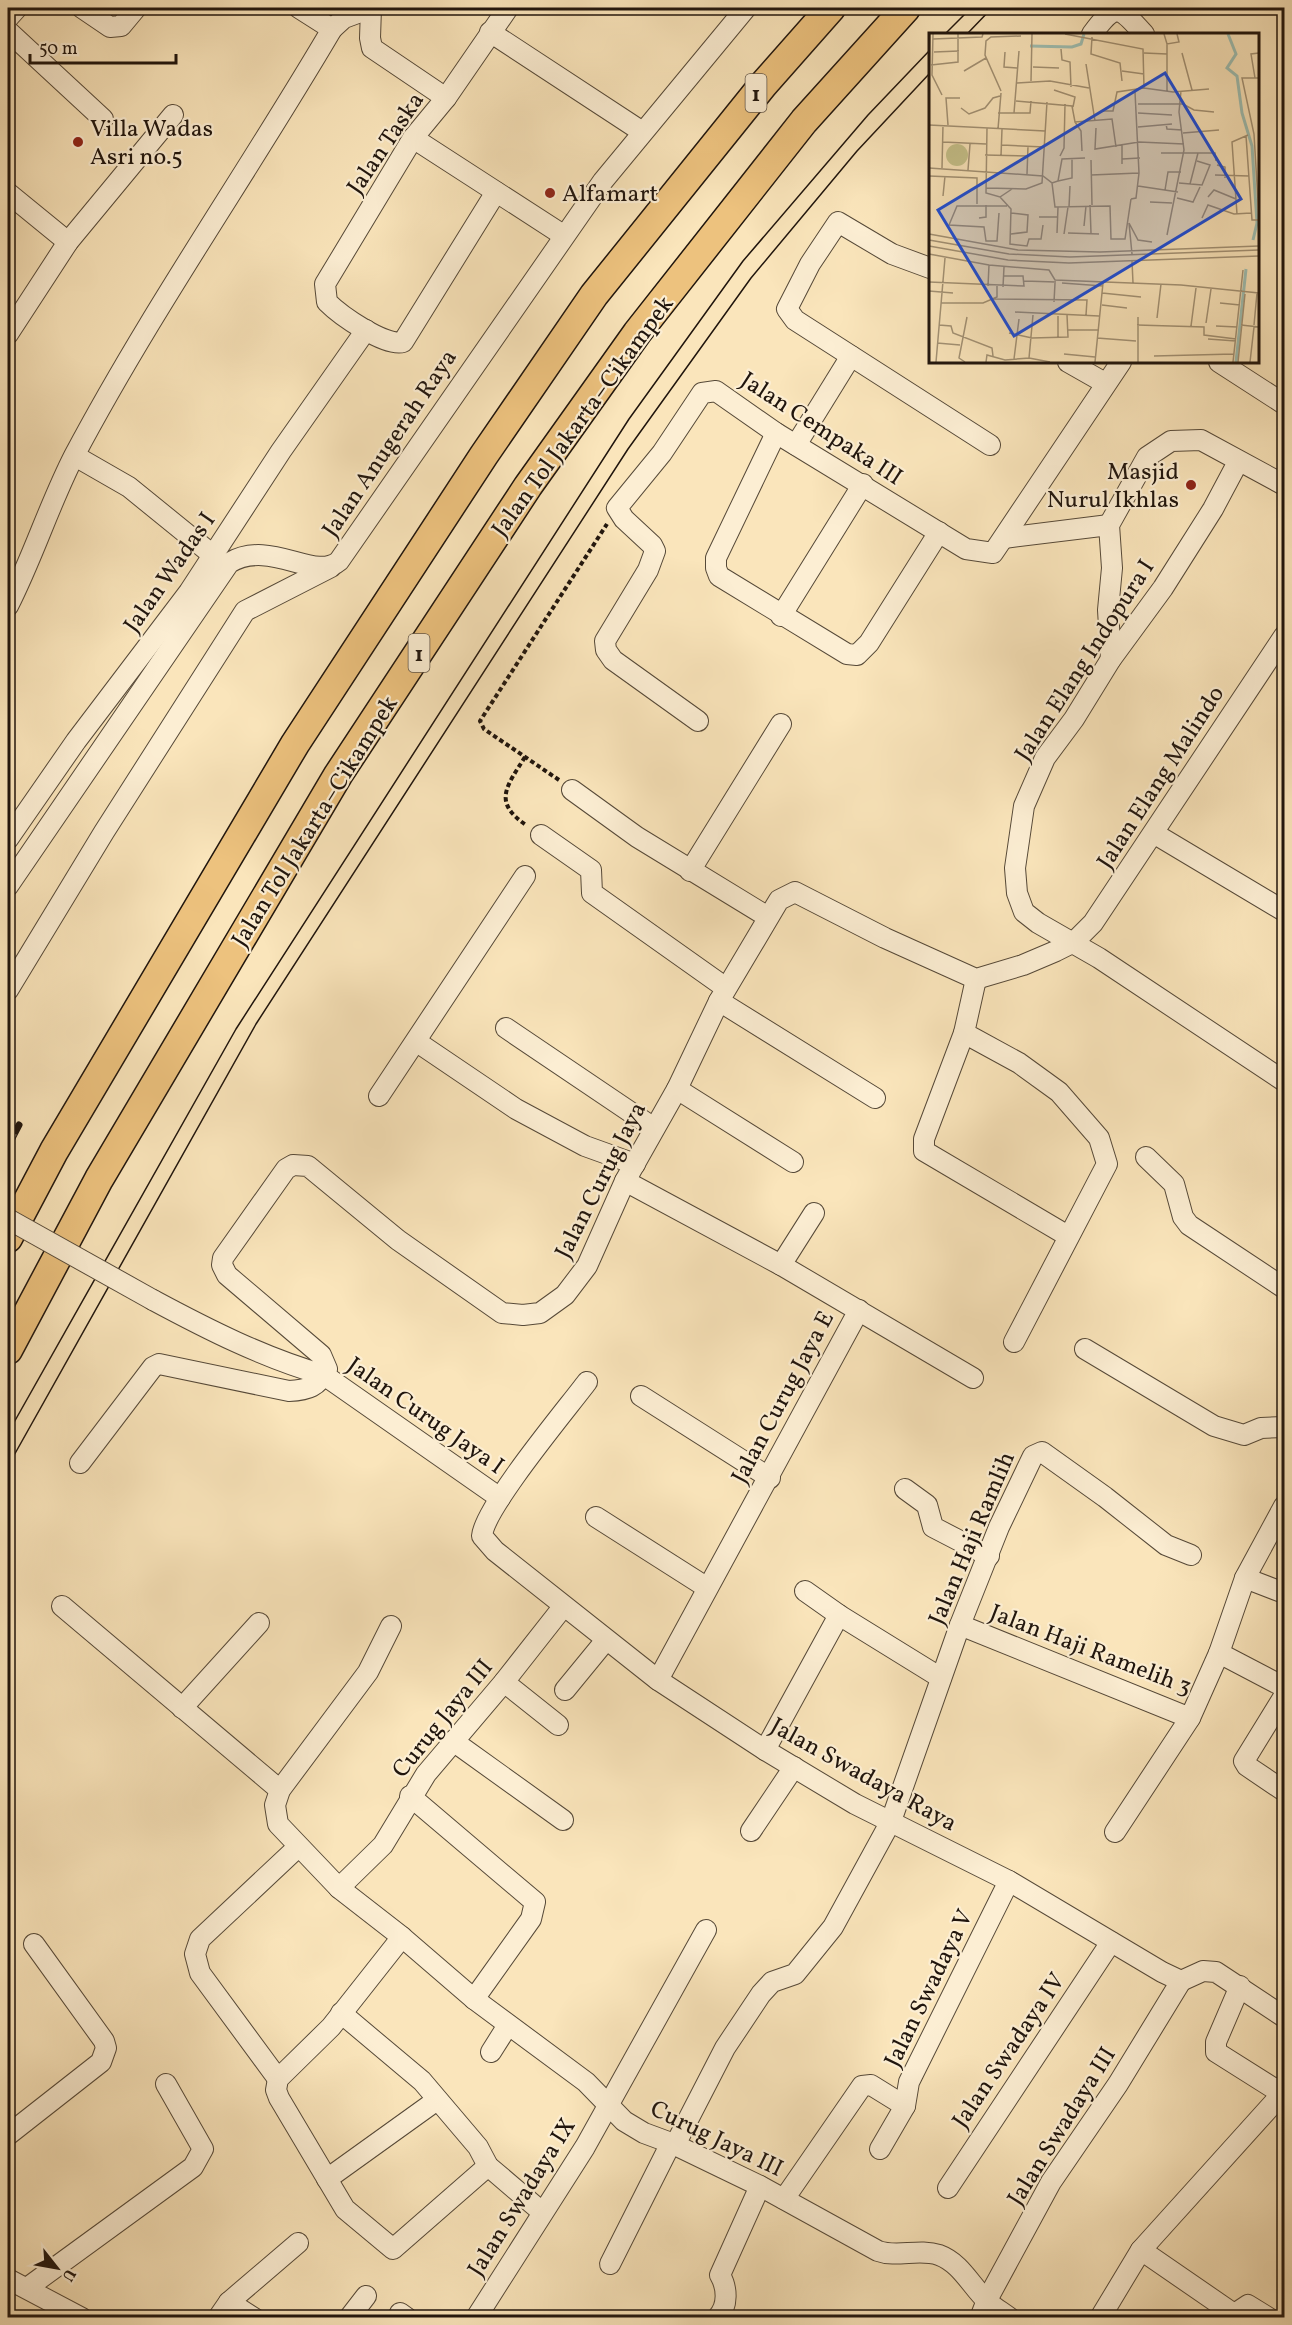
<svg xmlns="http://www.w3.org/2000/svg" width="1292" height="2325" font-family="Vollkorn,serif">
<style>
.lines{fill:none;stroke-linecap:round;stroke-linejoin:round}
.minor-casing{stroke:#564938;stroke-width:22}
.highway-casing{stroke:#20150d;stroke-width:31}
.path{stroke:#20150d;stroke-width:4;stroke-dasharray:4.5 3;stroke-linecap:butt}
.minor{stroke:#fceed3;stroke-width:20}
.highway{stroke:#edc27e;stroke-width:28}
.tram{stroke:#20150d;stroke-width:1.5}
.rail-casing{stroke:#20150d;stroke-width:7}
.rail{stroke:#fceed3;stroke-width:4.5;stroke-dasharray:14;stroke-linecap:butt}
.minor-bridge-casing{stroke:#564938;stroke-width:22;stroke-linecap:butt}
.minor-bridge{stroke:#fceed3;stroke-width:20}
.poi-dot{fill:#8f2418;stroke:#fceed3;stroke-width:2}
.labels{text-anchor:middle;stroke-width:4.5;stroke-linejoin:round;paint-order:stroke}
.shield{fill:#fceed3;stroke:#625648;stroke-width:1.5}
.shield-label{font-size:22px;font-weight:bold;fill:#20150d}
.poi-label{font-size:24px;fill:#20150d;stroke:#fceed3;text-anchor:start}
.street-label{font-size:24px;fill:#20150d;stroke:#fceed3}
.inset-river{fill:none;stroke:#9ebfb3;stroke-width:3}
.inset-road{fill:none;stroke:#a39275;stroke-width:1.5}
.view{fill:#1d4ed8;fill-opacity:0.15;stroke:#1d4ed8;stroke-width:3}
.inset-edge{fill:none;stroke:#20150d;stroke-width:3}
</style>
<rect width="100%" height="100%" fill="#fae5bb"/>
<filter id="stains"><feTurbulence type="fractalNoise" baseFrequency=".00333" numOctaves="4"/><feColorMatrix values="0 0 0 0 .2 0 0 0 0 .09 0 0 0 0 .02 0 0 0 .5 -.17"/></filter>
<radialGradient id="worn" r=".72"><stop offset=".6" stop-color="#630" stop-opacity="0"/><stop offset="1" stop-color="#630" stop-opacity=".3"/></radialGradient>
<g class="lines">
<defs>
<g id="minor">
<path d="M82,8L110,27L121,26L136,8"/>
<path d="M299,8L332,29"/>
<path d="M371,8L370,38L372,48L446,98"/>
<path d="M8,18L17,8"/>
<path d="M8,31L103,119"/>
<path d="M490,32L641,131"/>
<path d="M1092,34C1116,2 1119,6 1144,34"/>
<path d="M413,138L563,235"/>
<path d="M496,192L403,342C385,347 340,315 327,302L325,284L413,138L446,98L508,8"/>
<path d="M8,193L68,242"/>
<path d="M930,268L892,254L838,222L810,264L787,309L795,320L990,445"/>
<path d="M8,334L68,242L173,115"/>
<path d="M1068,362L1105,383"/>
<path d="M1219,362L1284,404"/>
<path d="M776,433L716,558V568L719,576L847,654L857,655L869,643L939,532"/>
<path d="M796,445L851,356"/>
<path d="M75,456L129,487L214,556"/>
<path d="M1238,462L1213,509L1163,588L1111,659L1074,719L1045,758L1024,806L1015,868L1017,893L1024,912L1038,923L1099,958L1284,1081"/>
<path d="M1004,538L1109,525"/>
<path d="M8,606C33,557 49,505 74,456C152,309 248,172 332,29L344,18L371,8"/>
<path d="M781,616L863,484"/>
<path d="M1111,659L1108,610L1112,568L1109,525L1147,457L1171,441L1201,440L1284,485"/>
<path d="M698,721L613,660L606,650L605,641L648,570L655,551L652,545L624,519L617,508L662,453L702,393L716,391L776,433L966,549L993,553L1121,362"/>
<path d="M572,790L637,837L768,917"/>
<path d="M1155,834L1284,911"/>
<path d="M541,835L591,870L592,893L726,988"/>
<path d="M8,839L76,741L189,592L281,451L366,330"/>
<path d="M690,871L781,724"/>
<path d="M8,886L229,563C270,538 315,582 339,561L603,181L746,8"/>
<path d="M976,979L964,1033L1019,1063L1059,1092L1099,1138L1107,1164L1014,1342"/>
<path d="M8,990L104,832L245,611L331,567"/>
<path d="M719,1001L875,1098"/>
<path d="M506,1028L654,1128"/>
<path d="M964,1033L924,1139V1151L1068,1236"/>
<path d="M417,1042L516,1109L585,1146L635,1164"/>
<path d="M677,1089L793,1162"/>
<path d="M379,1096L525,876"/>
<path d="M1146,1157L1174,1184L1183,1217L1189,1225L1284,1288"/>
<path d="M625,1181L781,1265L973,1378"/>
<path d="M781,1265L814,1213"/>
<path d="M153,1300C207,1329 264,1358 324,1375L500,1498"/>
<path d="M1085,1349L1214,1426L1244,1435L1261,1428L1284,1427"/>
<path d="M587,1382C566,1410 484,1508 482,1536L495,1551L658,1680L765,1750L855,1804L1009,1881L1162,1972L1181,1981L1203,1971L1216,1972L1284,2017"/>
<path d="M641,1396L770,1478"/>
<path d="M80,1463L153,1367L159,1364L289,1391C308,1390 318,1387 327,1369L321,1355L227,1275L222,1265L223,1258L286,1169L293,1165L308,1166L398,1240L502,1313L523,1315L540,1313L565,1295L587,1266L625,1181L677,1089L719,1001L779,900L795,892L885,938L976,979L1023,965L1056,951L1074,942L1093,923L1284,636"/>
<path d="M905,1489L927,1505L933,1527L989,1556"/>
<path d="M596,1517L706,1587"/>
<path d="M1245,1578L1284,1593"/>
<path d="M805,1591L839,1615L941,1678"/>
<path d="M62,1606L280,1790"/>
<path d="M960,1625L1190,1718L1219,1653L1245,1578L1284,1506"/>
<path d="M391,1626L368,1672L280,1790L275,1805L278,1824L339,1888L402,1937L474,1999L586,2082L624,2121L644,2133L671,2143L760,2186L878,2251C897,2258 919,2248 939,2255C961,2263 971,2286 987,2301C993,2307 1002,2312 1010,2318"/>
<path d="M1219,1653L1284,1687"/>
<path d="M658,1680L859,1310"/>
<path d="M504,1682L558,1725"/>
<path d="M565,1690L606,1640"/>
<path d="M1284,1696L1244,1761L1247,1766L1284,1791"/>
<path d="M182,1708L259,1623"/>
<path d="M453,1741L563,1820"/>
<path d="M765,1750L839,1615"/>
<path d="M410,1796L535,1902L531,1919L474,1999"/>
<path d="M751,1831L794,1767"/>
<path d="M1115,1832L1190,1718"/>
<path d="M339,1888L383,1845L426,1774L504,1682L563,1607"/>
<path d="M402,1937L331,2027L278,2079L276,2090L279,2098L345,2209L393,2249L488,2166"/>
<path d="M1240,1986L1216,2042V2052L1281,2093"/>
<path d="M341,2013L422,2081L478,2147L488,2166L542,2212"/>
<path d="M491,2052L508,2025"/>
<path d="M278,2079L200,1973L195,1954L200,1939L298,1847"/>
<path d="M8,2135L101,2062L106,2048L104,2041L34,1944"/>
<path d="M675,2145L725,2048L761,1994L772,1982L795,1974L833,1927L891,1821L960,1625L999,1527L1033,1456L1042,1452L1105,1497L1166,1545L1191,1555"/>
<path d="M880,2149L905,2106L909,2082L1009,1881"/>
<path d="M327,2179L437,2100"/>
<path d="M948,2188L1111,1942"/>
<path d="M784,2199L862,2086L871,2085L905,2106"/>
<path d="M1141,2250L1231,2312L1236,2313L1248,2305L1269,2318"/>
<path d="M610,2264L671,2143"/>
<path d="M8,2279L82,2318"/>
<path d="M27,2288L193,2167L203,2149L166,2084"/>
<path d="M229,2302L254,2318"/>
<path d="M400,2313L407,2318"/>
<path d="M218,2318L229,2302L298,2243"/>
<path d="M349,2318L366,2296"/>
<path d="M476,2318L585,2147L706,1930"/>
<path d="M717,2318C729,2306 727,2287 720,2275L760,2186"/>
<path d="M980,2318L987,2300L1051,2182L1118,2084L1181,1981"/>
<path d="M1100,2318L1141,2250L1279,2097L1284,2085"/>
</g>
<g id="highway">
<path d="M8,1238L54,1151L295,744L484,455L594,295L763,85L831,8"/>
<path d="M8,1350L99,1179L338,775L528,486L637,333L804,121L906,8"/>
</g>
</defs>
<!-- minor casing -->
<use href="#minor" class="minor-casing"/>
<!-- highway casing -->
<use href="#highway" class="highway-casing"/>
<!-- path -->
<g class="path">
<path d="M525,757C507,786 492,802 526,825"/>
<path d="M559,780L484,729L480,721L607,524"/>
</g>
<!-- minor -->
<use href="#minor" class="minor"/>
<!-- highway -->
<use href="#highway" class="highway"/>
<!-- tram -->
<g class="tram">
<path d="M945,34L971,8"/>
<path d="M967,34L992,8"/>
<path d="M8,1433L236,1029L629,419L743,261L868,115L930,50"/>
<path d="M8,1466L256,1024L628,449L751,278L857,151L930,73"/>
</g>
<defs>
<path id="rail" d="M8,1146L19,1125"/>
</defs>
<!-- rail casing -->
<use href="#rail" class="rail-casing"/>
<!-- rail -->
<use href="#rail" class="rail"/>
<defs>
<path id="minor-bridge" d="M8,1219L153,1300"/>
</defs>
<!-- minor-bridge casing -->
<use href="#minor-bridge" class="minor-bridge-casing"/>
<!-- minor-bridge -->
<use href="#minor-bridge" class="minor-bridge"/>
</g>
<!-- markers -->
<g class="poi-dot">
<circle cx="78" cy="142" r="6"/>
<circle cx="550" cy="193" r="6"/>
<circle cx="1191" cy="485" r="6"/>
</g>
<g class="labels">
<!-- shield labels -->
<g class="shield">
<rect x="745.5" y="74" width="21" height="38" rx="4.5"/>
<rect x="408.5" y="634" width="21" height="38" rx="4.5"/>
</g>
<g class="shield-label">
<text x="756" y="101">1</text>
<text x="419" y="661">1</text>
</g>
<!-- poi labels -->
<g class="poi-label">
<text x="90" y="136">Villa Wadas<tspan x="90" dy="28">Asri no.5</tspan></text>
<text x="562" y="201">Alfamart</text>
<text x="1179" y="479" text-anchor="end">Masjid<tspan x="1179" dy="28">Nurul Ikhlas</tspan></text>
</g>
<!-- street labels -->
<g class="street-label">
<text transform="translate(385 143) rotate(-56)" y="8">Jalan Taska</text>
<text transform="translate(582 416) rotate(-54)" y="8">Jalan Tol Jakarta–Cikampek</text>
<text transform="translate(822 428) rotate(33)" y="8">Jalan Cempaka III</text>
<text transform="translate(389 443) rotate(-56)" y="8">Jalan Anugerah Raya</text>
<text transform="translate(169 572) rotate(-55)" y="8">Jalan Wadas I</text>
<text transform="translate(1084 660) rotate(-57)" y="8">Jalan Elang Indopura I</text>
<text transform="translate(1160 777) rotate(-57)" y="8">Jalan Elang Malindo</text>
<text transform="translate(314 821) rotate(-58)" y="8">Jalan Tol Jakarta–Cikampek</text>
<text transform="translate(600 1180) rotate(-63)" y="8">Jalan Curug Jaya</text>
<text transform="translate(782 1397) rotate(-62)" y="8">Jalan Curug Jaya E</text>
<text transform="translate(426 1415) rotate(35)" y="8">Jalan Curug Jaya I</text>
<text transform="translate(971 1538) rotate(-67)" y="8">Jalan Haji Ramlih</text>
<text transform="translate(1091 1649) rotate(21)" y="8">Jalan Haji Ramelih 3</text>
<text transform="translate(442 1718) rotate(-51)" y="8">Curug Jaya III</text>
<text transform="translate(864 1774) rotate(29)" y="8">Jalan Swadaya Raya</text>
<text transform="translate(928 1988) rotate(-64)" y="8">Jalan Swadaya V</text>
<text transform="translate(1008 2050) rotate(-56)" y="8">Jalan Swadaya IV</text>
<text transform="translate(1061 2126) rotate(-58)" y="8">Jalan Swadaya III</text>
<text transform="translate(717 2138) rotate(26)" y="8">Curug Jaya III</text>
<text transform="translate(521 2197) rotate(-58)" y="8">Jalan Swadaya IX</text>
</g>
</g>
<!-- overview -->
<g transform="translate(929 33)">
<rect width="330" height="330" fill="#fae5bb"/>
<path d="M17 122a11 11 0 1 1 22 0a11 11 0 1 1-22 0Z" fill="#c6c28b"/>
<path class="inset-river" d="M299,1L307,21L298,35L308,43L313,80L323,113L328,190L324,207M101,13L143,14L152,11L155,1M307,329L317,236"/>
<path class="inset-road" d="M4,1L3,42L13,62M136,1L214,16L215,55M235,1L238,11L250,9L248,1M163,4L162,21L191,30L193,48M4,6L53,4L54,1M132,16L133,27L141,29L142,54M5,19L30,18M76,19L75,34L88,35M215,20L238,21M253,20L263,57M157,31L166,88M2,32L29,29V1M104,34L130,35M35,38L57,25M193,38L215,41M0,43L1,1M326,45L322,21L330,20M330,45H313L325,101L330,185M102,48L103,1M88,50L121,48L160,55M215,55L244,59L280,56M125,57L146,64L144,74M72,58L56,22L57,8L62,4L92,3M238,59V11M87,68L143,73L146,89L183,86L187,114M209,71H254L265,77L285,79M32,75L40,81L56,75L64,65L71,63M174,78H184L188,59L215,55M69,80H101L102,68M85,80L90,18M209,80L243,82M146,89L152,98L153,118M237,91L238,96L253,97M0,92L116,98M19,92L17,65H31M209,94L243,91M58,95L57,160L71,164L83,156M167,95L166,116L210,109L255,111M69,96L72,60M254,100L290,97M317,103L323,187H330M14,109L57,111M73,112L115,114M232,120H286L287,128M56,122L98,123M72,123L73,96M131,123L135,115L136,71M193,126L211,125M162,127L163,172M193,131V112M288,132L296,134V145M0,135L114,143L123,150L126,174L181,173L182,206H196L202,166M13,135L14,92M39,137L41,111M98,141L99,113M162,142L210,140M286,142L320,143M0,143L48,145V171M129,148L143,145V126M123,150L129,148L133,126L156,125M250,150L273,152L281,132L268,128M261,151L269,120M209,153L249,159M57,155L97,156L113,150L118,69M236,157L239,139H252M14,163L16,143M71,164L82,176L81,211L98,213L100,206H112L114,192M279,164L285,157L307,166M248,165L264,169L271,154M202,166L207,165L210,140L206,59M221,169L243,170M161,172L162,200M140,174L141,153M70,180L68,208H57L55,194L20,192L28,173H78M82,180L99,182L98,199L82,201M308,181L303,109L319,102M110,184H129M50,185L57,184V172M273,185L279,172L305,181L322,180M200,190L203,221M200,190L209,207L223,209M155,193L157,173M128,200L129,174M139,200L170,201M0,201L89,217L171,219L330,213M135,201L139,174M238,202L255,117L250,79L252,58M0,207L80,221L141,224L330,217M0,213L79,227L140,230L330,223M0,221L60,232L120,237L126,247L252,252L330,260M203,228L204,250M95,248L127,249M0,249L95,253L94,243H74M133,250L174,253M59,253L60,232M74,254L75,234M0,258L24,260M173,260L212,264M64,266L158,267L157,282M125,269L126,250M12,270H54L68,264V253M291,270L311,272M173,272L198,275M86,279L170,283M228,285L232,251M277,290L282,256M10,292L22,293L24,300L63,315L64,323M208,292L275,294V302L307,306M312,292L330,294M325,292L328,260M262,293L267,255M287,293L308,294M139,297H170M80,300L103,305L139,304L138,282M129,304V283M168,305L207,308M279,306L307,308M8,310L31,312M135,321L166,324M225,323L305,321M100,325L121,329M85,326L90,286M7,329L16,225M36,329L30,325L38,284M57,329L58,322L76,327L100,325L104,282M166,329L174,250M209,329V284M304,329L314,237M309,329L316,261M321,329L325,294"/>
<path class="view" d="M236,40L312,166L85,303L9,177Z"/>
<rect width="330" height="330" class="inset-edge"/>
</g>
<!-- margin -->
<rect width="1292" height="2325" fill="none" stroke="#fae5bb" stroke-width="30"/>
<rect x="9" y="9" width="1274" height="2307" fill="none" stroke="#20150d" stroke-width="3"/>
<rect x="15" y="15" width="1262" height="2295" fill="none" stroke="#20150d" stroke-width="1.5"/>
<!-- north arrow -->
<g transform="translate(57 2268) rotate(121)" stroke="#fceed3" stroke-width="4.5" paint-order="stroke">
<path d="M0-4.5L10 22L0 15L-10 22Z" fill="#20150d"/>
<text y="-9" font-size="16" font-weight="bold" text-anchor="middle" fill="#20150d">U</text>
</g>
<!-- scale -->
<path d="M30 54v9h146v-9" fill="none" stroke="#20150d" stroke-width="3"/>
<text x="39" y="54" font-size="18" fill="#20150d" stroke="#fceed3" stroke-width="4.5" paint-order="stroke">50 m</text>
<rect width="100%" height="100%" filter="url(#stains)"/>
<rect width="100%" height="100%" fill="url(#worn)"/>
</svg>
